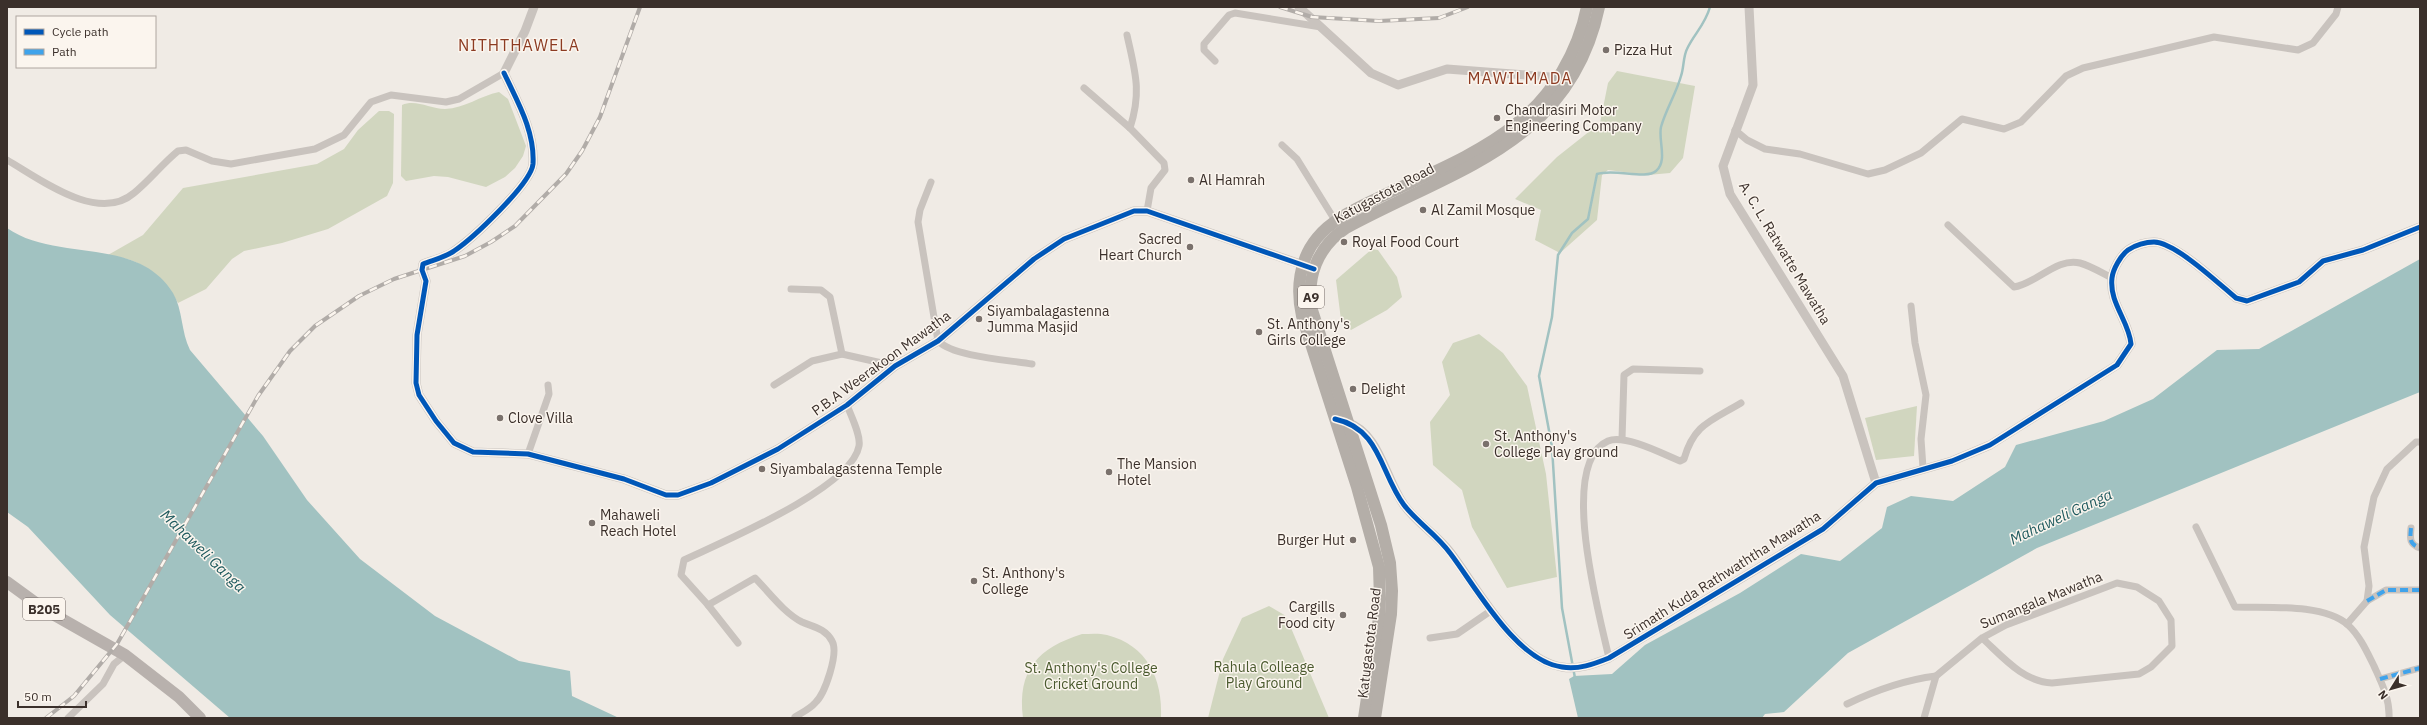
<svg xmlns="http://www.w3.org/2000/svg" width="2427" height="725" font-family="'IBM Plex Sans',sans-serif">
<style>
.green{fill:#d1d6bf}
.water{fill:#a1c2c1}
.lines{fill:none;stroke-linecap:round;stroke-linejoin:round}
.stream{stroke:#a1c2c1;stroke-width:2.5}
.minor{stroke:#c9c3be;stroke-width:7}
.tertiary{stroke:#c9c3be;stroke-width:9}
.primary{stroke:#b8b1ad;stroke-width:12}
.trunk{stroke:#b4aea8;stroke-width:12}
.rail-casing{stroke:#b1aca8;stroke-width:4}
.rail{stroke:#fbf5ee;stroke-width:2.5;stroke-dasharray:8;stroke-linecap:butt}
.quiet{stroke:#3fa3eb;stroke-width:4;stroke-dasharray:8 4;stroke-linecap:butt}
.cycleway-casing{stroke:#fbf5ee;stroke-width:8}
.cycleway{stroke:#0057b8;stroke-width:5}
.poi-dot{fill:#7a716c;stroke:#fbf5ee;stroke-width:1.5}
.labels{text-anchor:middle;stroke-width:3;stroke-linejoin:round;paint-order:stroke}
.shield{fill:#fbf5ee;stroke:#756b66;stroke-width:1}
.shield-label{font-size:13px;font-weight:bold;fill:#3b302b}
.poi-label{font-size:14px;fill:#3b302b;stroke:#fbf5ee;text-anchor:start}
.street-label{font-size:14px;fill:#3b302b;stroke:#fbf5ee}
.park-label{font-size:14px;fill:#4a5a2e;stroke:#fbf5ee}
.water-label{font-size:15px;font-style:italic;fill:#1f5a5e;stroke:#fbf5ee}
.quarter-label{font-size:16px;letter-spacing:1px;fill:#8c3b22;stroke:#fbf5ee}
</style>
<rect width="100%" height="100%" fill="#f0ebe5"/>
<!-- green -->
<g class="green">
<path d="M1617,71L1695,86L1683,158L1670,173L1648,175L1608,170L1602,175L1597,220L1560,253L1535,240L1541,210L1515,199L1557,157L1600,123L1608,83Z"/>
<path d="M499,92L508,99L526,146L523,156L515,168L505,177L486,187L448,177L434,176L406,181L401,176L402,105C416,99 430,109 445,109C465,108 480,96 499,92Z"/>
<path d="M379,111H389L394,114L393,183L387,196L328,229L282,243L244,251L232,259L206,289L178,303C163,274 140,259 108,255L143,235L183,188L317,164L344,149L358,130Z"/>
<path d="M1372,249L1378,250L1397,277L1402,297L1387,310L1351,330L1341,320L1336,280Z"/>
<path d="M1479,334L1503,353L1527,386L1546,474L1557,577L1507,588L1472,527L1462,490L1433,465L1430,422L1450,395L1442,362L1453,343Z"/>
<path d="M1917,406L1914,456L1876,460L1865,418Z"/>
<path d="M1269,606L1286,616L1329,718H1208L1223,659L1242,618Z"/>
<path d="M1082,634C1090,634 1099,633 1107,635C1147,645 1163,679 1161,718H1023C1017,670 1038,648 1082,634Z"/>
</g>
<!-- water -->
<g class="water">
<path d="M7,228C57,263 137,235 173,293C183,310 181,332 190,350L263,436L307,500L360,559L435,616L519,661L570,671L572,696L619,718H230L110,615L28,527L7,512Z"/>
<path d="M2420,259V392L2037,548L1848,653L1784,712L1765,714L1762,718H1578L1569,679L1574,676L1612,674L1645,645L1740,593L1801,554L1840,561L1882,528L1887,507L1911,496L1953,501L2005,467L2016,445L2104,421L2153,399L2217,350L2259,349Z"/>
</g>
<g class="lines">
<!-- stream -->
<path class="stream" d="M1575,678L1562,608L1552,447L1539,376L1552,317L1558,255L1572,233L1588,219L1597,174C1614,168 1646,180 1656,171C1668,161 1658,140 1661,127C1666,109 1676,94 1681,76C1684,68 1683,57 1687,49C1694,34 1705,25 1710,7"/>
<!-- minor -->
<g class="minor">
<path d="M1127,35C1135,72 1142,91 1130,128"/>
<path d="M1215,61L1204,50V44L1229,15L1235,13L1321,27"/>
<path d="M1084,88L1130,128L1164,163L1165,170L1151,188L1147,211"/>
<path d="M1735,130L1747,140L1765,149L1800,154L1868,174L1885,170L1921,153L1962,119L2004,129L2021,122L2066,76L2083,68L2214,37L2298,50L2313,43L2336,14L2338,7"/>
<path d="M1282,145L1297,159L1336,222"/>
<path d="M7,160C40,179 98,224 134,193C150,180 162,164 178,151L186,150L212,161L231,164L315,149L344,135L371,102L391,95L446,102L459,99L504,73"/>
<path d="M931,182L920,210L918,222L938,341C954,357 1009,360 1032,364"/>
<path d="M1948,225L2014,287C2036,284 2057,257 2080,263C2091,266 2102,273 2112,278"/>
<path d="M791,289L821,290L830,297L842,354"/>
<path d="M1911,306L1915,343L1926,395L1921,439L1923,468"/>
<path d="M774,385L812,361L842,354L895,366"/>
<path d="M1622,439L1624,375L1633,369L1700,371"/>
<path d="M528,454L549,394L548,385"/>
<path d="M2196,527L2235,607C2266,608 2324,603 2348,625C2360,636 2367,652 2374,666C2382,684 2390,699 2389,718"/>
<path d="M2411,528C2410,539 2409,544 2420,548"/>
<path d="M2367,601L2386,590H2420"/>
<path d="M708,605L755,578C769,592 784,613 802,622C813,627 825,628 832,641C839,653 825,694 815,703C810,709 801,713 795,717"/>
<path d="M2347,624L2367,601L2369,586L2364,547L2374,497L2387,469L2416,442H2420"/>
<path d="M1430,638L1457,634L1489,612"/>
<path d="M738,643L708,605L681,575L684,560C722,542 852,488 859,446C861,435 851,416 847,405"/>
<path d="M1609,658C1600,617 1557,463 1608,441C1625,434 1663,454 1680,461L1684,459C1694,424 1711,421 1741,403"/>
<path d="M2380,679L2420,668"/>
<path d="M1847,704C1876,690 1904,680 1936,676"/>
<path d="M68,718L103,684L114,664L125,655"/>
<path d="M1924,718L1936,676L1982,638L2006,625L2117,583L2137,587L2159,601L2171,620L2172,646L2151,667L2139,674L2052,683C2023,682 2002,656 1982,638"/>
</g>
<!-- tertiary -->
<g class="tertiary">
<path d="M534,7L525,31L504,73C517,101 535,131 533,164C531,184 472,239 454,251C446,257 433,260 423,264L422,270L426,281L417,335L416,383L419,395L436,421L454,443L473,452L528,454L624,479L666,495H678L711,483L778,449L847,405L895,366L938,341L1034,259L1064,239L1134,211H1147L1309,267"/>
<path d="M1299,7L1371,73L1398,85L1447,69L1564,78"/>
<path d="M1749,7L1753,85L1723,166L1730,194L1843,376L1876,483"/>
<path d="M1346,422C1380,432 1385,479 1404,505C1416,522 1437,535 1450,552C1476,586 1515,660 1562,667C1578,670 1594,664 1609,658L1823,529L1876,483L1952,461L1990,445L2117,365L2131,344C2129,321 2109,303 2112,278C2113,269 2121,255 2128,250C2135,245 2146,242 2154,242C2175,242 2219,284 2236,298L2247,301L2299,282L2323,261L2363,250L2420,227"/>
</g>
<!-- primary -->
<path class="primary" d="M7,582L44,609L125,655L179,697L200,718"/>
<!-- trunk -->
<g class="trunk">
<path d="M1364,718L1379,618L1380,599L1379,567L1357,487L1302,316C1296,289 1299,260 1317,238C1332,219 1358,208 1380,197C1424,176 1478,155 1516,124C1553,95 1578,52 1587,7"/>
<path d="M1375,718L1391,614L1392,591L1390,563L1381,525L1312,310C1306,278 1317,247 1346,228C1454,169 1570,145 1599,7"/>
</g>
<defs>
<g id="rail">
<path d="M1280,7L1312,17L1379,21L1439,18L1468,7"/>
<path d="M46,718L74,696L117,644L258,396L290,351L315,326L359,296L394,279L465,256L491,242L515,226L566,174L582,151L600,117L640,7"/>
</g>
</defs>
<!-- rail casing -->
<use href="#rail" class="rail-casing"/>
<!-- rail -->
<use href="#rail" class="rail"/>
<!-- quiet -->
<g class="quiet">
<path d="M2411,528C2410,539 2409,544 2420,548"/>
<path d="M2367,601L2386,590H2420"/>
<path d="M2380,679L2420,668"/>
</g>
<defs>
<g id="cycleway">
<path d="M504,73C517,101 535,131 533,164C531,184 472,239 454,251C446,257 433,260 423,264L422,270L426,281L417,335L416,383L419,395L436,421L454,443L473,452L528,454L624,479L666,495H678L711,483L778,449L847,405L895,366L938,341L1034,259L1064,239L1134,211H1147L1314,269"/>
<path d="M1335,419C1381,429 1380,473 1404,505C1417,522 1437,535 1450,553C1476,587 1516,661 1562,667C1578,670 1594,664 1609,658L1823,529L1876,483L1952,461L1990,445L2117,365L2131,344C2129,321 2109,303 2112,278C2113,269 2121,255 2128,250C2135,245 2146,242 2154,242C2175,242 2219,284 2236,298L2247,301L2299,282L2323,261L2363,250L2420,227"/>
</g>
</defs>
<!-- cycleway casing -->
<use href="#cycleway" class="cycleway-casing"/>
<!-- cycleway -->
<use href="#cycleway" class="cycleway"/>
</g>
<!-- markers -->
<g class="poi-dot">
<circle cx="1606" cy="50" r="4"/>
<circle cx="1497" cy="118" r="4"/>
<circle cx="1191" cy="180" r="4"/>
<circle cx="1423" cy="210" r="4"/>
<circle cx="1344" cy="242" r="4"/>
<circle cx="1190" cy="247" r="4"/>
<circle cx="979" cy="319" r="4"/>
<circle cx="1259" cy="332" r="4"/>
<circle cx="1353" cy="389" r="4"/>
<circle cx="500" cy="418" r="4"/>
<circle cx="1486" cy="444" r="4"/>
<circle cx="762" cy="469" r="4"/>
<circle cx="1109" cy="472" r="4"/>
<circle cx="592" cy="523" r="4"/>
<circle cx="1353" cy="540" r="4"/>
<circle cx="974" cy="581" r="4"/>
<circle cx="1343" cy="615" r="4"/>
</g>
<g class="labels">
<!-- shield labels -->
<g class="shield">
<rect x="1298" y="286" width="26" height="22" rx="3"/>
<rect x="23" y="598" width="42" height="22" rx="3"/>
</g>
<g class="shield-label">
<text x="1311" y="302">A9</text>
<text x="44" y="614">B205</text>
</g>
<!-- poi labels -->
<g class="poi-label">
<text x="1614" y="55">Pizza Hut</text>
<text x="1505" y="115">Chandrasiri Motor<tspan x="1505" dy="16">Engineering Company</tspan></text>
<text x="1199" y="185">Al Hamrah</text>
<text x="1431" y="215">Al Zamil Mosque</text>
<text x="1182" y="244" text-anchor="end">Sacred<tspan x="1182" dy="16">Heart Church</tspan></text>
<text x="1352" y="247">Royal Food Court</text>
<text x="987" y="316">Siyambalagastenna<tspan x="987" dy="16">Jumma Masjid</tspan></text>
<text x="1267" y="329">St. Anthony's<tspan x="1267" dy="16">Girls College</tspan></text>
<text x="1361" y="394">Delight</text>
<text x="508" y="423">Clove Villa</text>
<text x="1494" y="441">St. Anthony's<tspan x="1494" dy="16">College Play ground</tspan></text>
<text x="1117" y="469">The Mansion<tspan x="1117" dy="16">Hotel</tspan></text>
<text x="770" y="474">Siyambalagastenna Temple</text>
<text x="600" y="520">Mahaweli<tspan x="600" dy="16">Reach Hotel</tspan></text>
<text x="1345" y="545" text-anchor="end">Burger Hut</text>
<text x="982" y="578">St. Anthony's<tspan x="982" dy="16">College</tspan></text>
<text x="1335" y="612" text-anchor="end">Cargills<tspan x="1335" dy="16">Food city</tspan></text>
</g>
<!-- street labels -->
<g class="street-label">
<text transform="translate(1384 193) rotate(-28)" y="5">Katugastota Road</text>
<text transform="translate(1785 253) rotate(59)" y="5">A. C. L. Ratwatte Mawatha</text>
<text transform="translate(881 363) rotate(-36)" y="5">P.B.A Weerakoon Mawatha</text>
<text transform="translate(1722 575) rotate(-32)" y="5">Srimath Kuda Rathwaththa Mawatha</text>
<text transform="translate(2041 600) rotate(-22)" y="5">Sumangala Mawatha</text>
<text transform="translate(1369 643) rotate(-83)" y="5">Katugastota Road</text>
</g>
<!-- park labels -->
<g class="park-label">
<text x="1264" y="672">Rahula Colleage<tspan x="1264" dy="16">Play Ground</tspan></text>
<text x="1091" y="673">St. Anthony's College<tspan x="1091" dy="16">Cricket Ground</tspan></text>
</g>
<!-- water labels -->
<g class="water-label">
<text transform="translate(2061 517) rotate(-25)" y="5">Mahaweli Ganga</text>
<text transform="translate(203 551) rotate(44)" y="5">Mahaweli Ganga</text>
</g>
<!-- quarter labels -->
<g class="quarter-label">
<text x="519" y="51">NITHTHAWELA</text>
<text x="1520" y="84">MAWILMADA</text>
</g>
</g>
<!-- border -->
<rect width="2427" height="725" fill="none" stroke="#3b302b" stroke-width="16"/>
<!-- legend -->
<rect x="16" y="16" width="140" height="52" fill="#fbf5ee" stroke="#aea6a0"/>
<rect x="24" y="29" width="20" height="6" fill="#0057b8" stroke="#aea6a0"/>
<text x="52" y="36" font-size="12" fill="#3b302b">Cycle path</text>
<rect x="24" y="49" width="20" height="6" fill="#3fa3eb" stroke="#aea6a0"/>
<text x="52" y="56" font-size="12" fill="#3b302b">Path</text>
<!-- north arrow -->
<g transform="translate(2391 689) rotate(233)" stroke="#fbf5ee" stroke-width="3" paint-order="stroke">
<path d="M0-3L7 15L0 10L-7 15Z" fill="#3b302b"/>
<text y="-6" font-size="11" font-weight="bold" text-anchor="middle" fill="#3b302b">N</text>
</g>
<!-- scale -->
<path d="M18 701v6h68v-6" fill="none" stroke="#3b302b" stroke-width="2"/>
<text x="24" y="701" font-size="12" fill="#3b302b" stroke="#fbf5ee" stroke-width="3" paint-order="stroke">50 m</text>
</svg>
